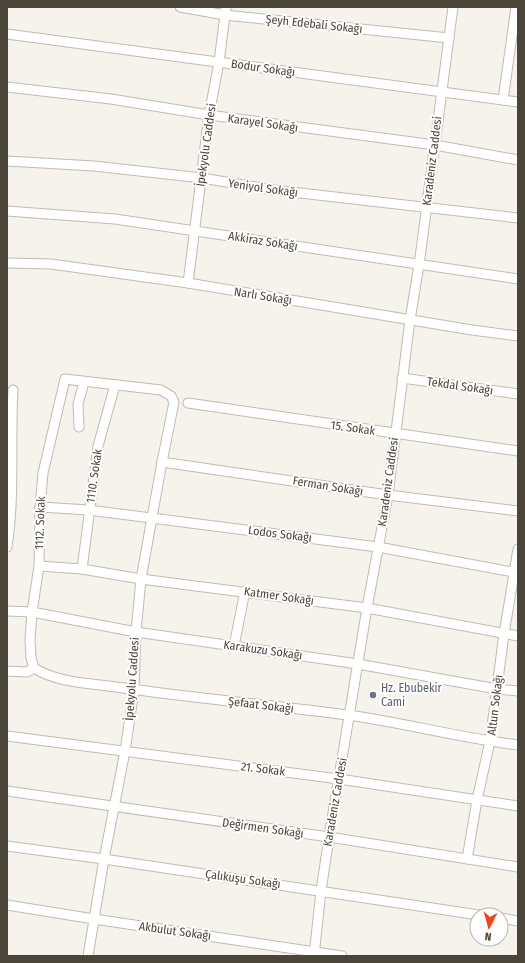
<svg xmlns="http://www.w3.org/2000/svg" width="525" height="963" font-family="'Fira Sans Condensed',sans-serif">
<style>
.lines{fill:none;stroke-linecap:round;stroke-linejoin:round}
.minor-casing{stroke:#c2bbae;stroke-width:11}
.minor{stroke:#fff;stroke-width:9}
.worship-dot{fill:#6b7280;stroke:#fff;stroke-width:1.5}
.labels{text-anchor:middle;stroke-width:4;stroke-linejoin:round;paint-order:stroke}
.street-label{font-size:12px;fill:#4b4439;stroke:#fff}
.worship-label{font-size:12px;fill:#5b616d;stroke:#fff;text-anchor:start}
</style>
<rect width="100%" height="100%" fill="#f6f3ec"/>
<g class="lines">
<defs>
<g id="minor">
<path d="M180,7L225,15L449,38"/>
<path d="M7,34L518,102"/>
<path d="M7,87L111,99L209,115L435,145L518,160"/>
<path d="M503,100L516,7"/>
<path d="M7,161L94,166L202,178L274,190L518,218"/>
<path d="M7,211L115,219L518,279"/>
<path d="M7,263L51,264L188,283L472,330L518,336"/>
<path d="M188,283L209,115L219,62L226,7"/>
<path d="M402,378L518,394"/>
<path d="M188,403L518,451"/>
<path d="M79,427L78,404L84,382"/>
<path d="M162,462L388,495L518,511"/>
<path d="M40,507L89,510L378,547L518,573"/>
<path d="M7,547C15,495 10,442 13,390"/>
<path d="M39,566L82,569L141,579L367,608L518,636"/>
<path d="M82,569L98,446L115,385"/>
<path d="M7,611L32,612L136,632L358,664L497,689L518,691"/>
<path d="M234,646L245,591"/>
<path d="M34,668L31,658L30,640L32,612L39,566L40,507L43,473L65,379L161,390L171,396L174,402L162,462L141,579L136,632L134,690L125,751L104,859L88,956"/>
<path d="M34,668C58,683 89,683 116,687C193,698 271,705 348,715C405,723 461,738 518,745"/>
<path d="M7,671L27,672L34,668"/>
<path d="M7,736L339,779L518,806"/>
<path d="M7,791L329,837L518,867"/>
<path d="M7,846L104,859L479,915"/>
<path d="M467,859L477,800L490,741L504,634L518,549"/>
<path d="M7,905L94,919L342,956"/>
<path d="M501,918L518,921"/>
<path d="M314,956L321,891L329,837L367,608L388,495L410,320L419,265L453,7"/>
</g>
</defs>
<!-- minor casing -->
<use href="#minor" class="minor-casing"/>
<!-- minor -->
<use href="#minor" class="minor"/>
</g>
<!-- markers -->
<circle class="worship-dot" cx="373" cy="695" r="4"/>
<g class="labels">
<!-- street labels -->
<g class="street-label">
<text transform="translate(314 24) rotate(6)" y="4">Şeyh Edebali Sokağı</text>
<text transform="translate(263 68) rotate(8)" y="4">Bodur Sokağı</text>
<text transform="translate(263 123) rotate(8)" y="4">Karayel Sokağı</text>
<text transform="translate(206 145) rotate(-82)" y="4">İpekyolu Caddesi</text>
<text transform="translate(432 161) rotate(-83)" y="4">Karadeniz Caddesi</text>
<text transform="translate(263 188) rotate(8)" y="4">Yeniyol Sokağı</text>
<text transform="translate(263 241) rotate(9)" y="4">Akkiraz Sokağı</text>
<text transform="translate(263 296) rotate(9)" y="4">Narlı Sokağı</text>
<text transform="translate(460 386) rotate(8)" y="4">Tekdal Sokağı</text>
<text transform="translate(353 428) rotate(8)" y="4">15. Sokak</text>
<text transform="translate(94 476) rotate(-82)" y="4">1110. Sokak</text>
<text transform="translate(388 482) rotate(-82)" y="4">Karadeniz Caddesi</text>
<text transform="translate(328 486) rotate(9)" y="4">Ferman Sokağı</text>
<text transform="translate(40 523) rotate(-88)" y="4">1112. Sokak</text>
<text transform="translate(280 534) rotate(7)" y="4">Lodos Sokağı</text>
<text transform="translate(279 596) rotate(8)" y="4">Katmer Sokağı</text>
<text transform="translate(263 650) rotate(8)" y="4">Karakuzu Sokağı</text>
<text transform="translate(132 679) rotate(-86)" y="4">İpekyolu Caddesi</text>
<text transform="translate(261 705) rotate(7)" y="4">Şefaat Sokağı</text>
<text transform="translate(495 705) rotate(-83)" y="4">Altun Sokağı</text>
<text transform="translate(263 769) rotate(7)" y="4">21. Sokak</text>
<text transform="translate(335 802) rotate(-80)" y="4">Karadeniz Caddesi</text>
<text transform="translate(263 828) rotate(8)" y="4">Değirmen Sokağı</text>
<text transform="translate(243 879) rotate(8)" y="4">Çalıkuşu Sokağı</text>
<text transform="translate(175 931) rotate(8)" y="4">Akbulut Sokağı</text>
</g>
<!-- worship labels -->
<g class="worship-label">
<text x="381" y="692">Hz. Ebubekir<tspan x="381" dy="14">Cami</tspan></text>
</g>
</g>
<!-- border -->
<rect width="525" height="963" fill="none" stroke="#4b4439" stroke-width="16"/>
<!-- north arrow -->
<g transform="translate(489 927) rotate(186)"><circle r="19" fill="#ffffff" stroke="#b7b4b0"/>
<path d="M0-3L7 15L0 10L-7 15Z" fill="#fc3f1d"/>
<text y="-6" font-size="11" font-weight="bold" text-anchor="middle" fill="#4b4439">N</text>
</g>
</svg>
